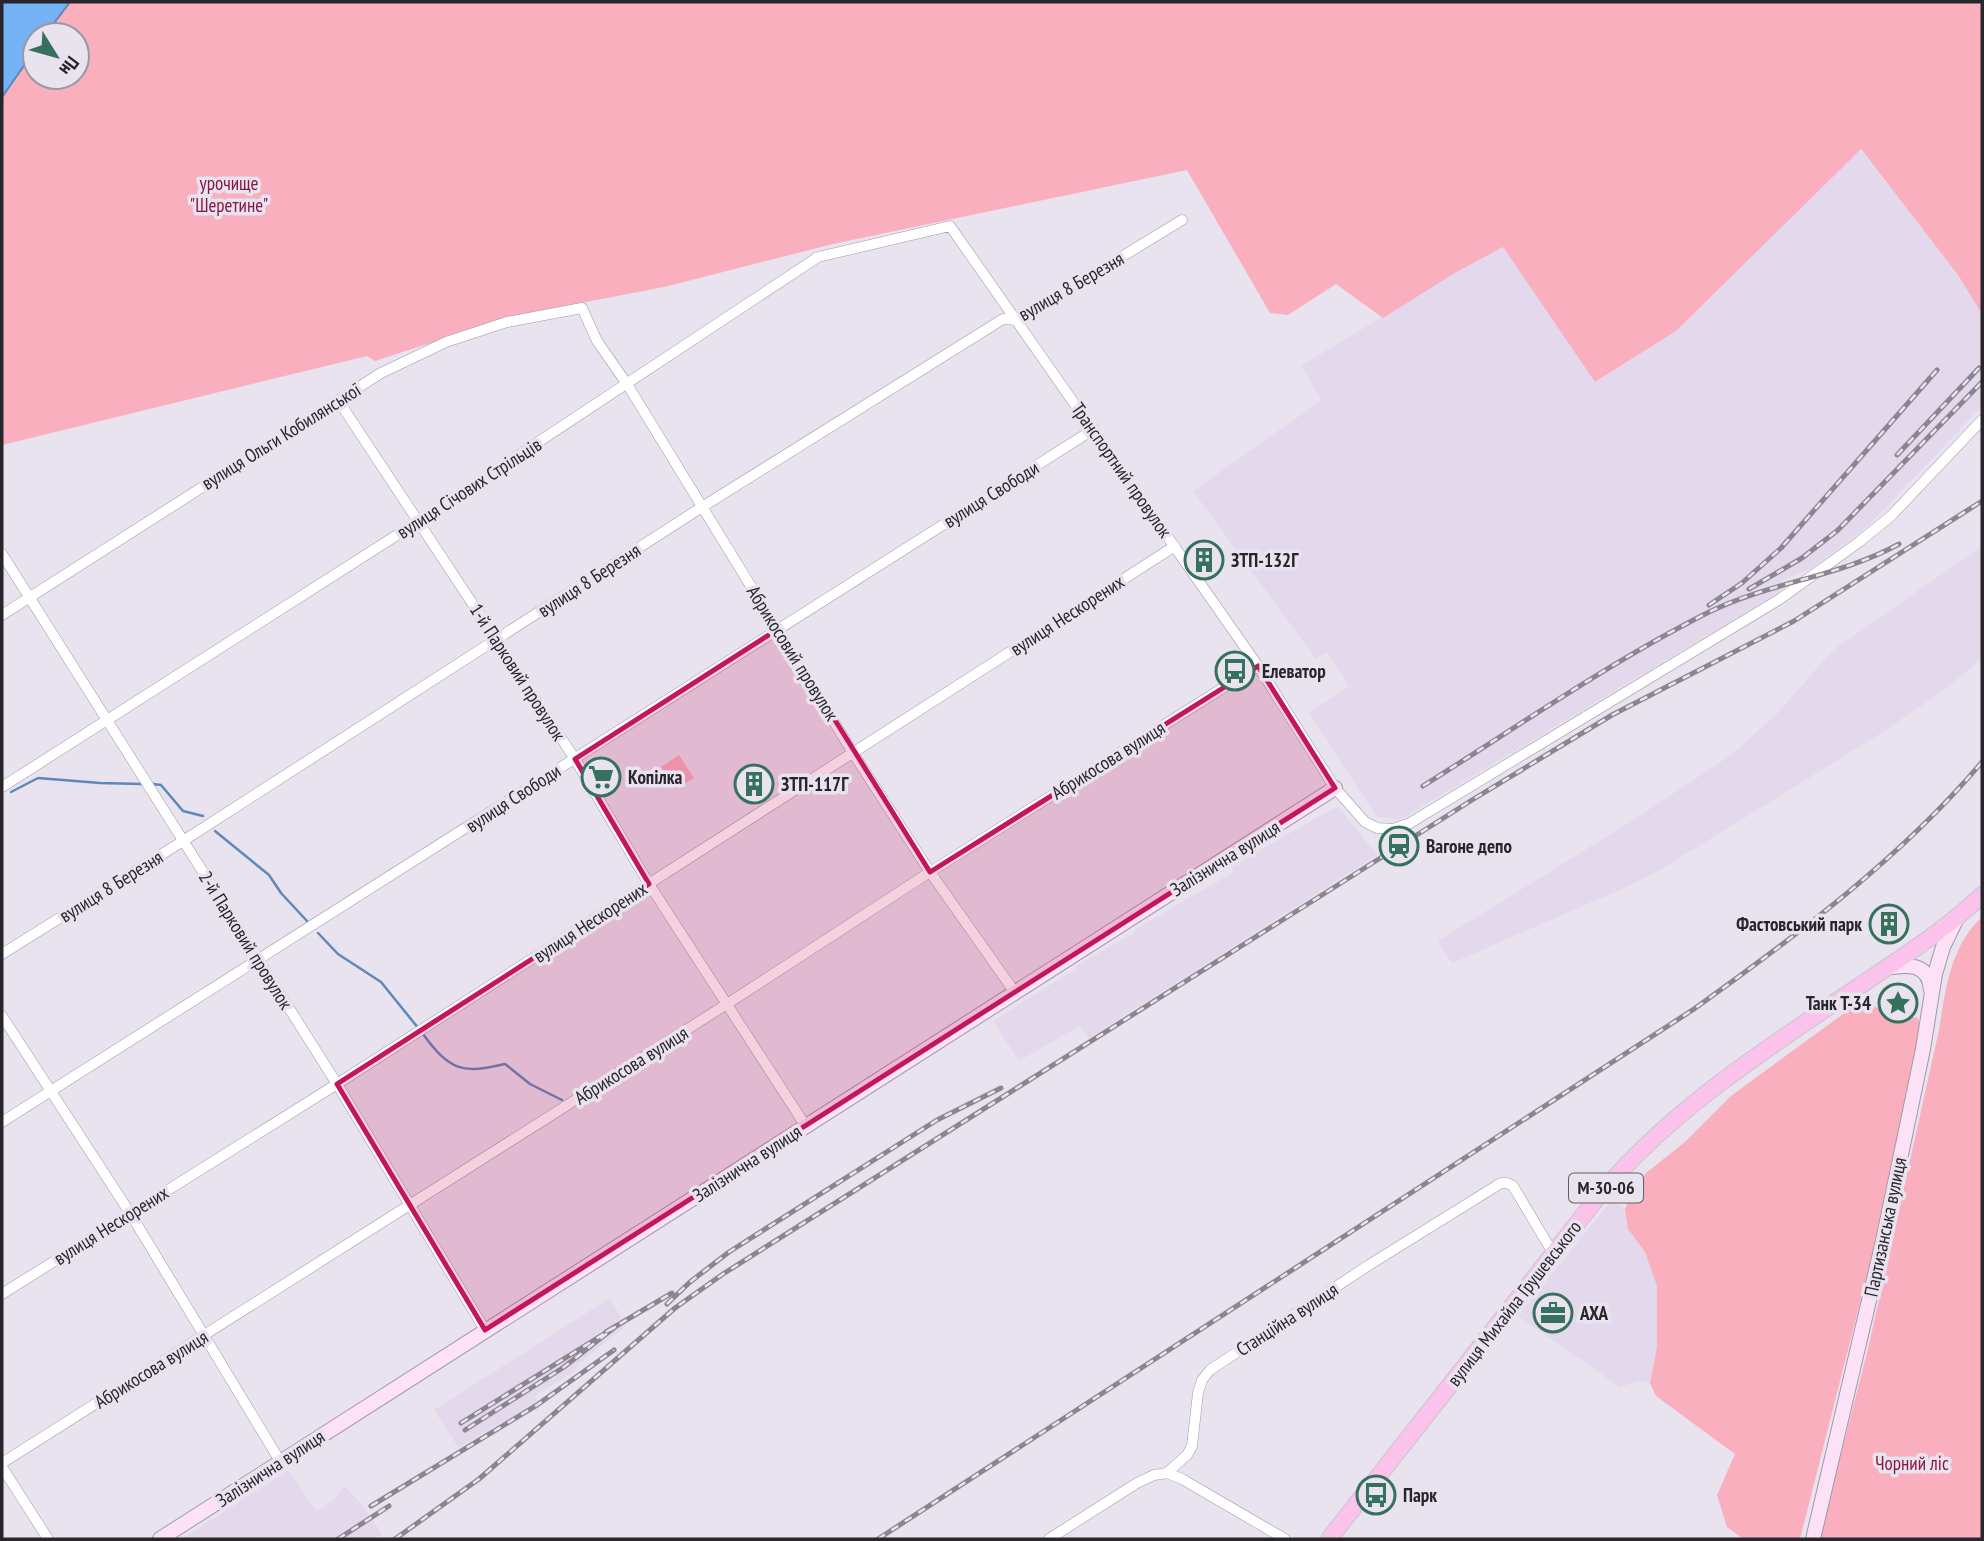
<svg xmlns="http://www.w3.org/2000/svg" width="1984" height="1541" font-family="'PT Sans Narrow',sans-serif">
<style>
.built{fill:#e3d8ec}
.green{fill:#f9afbe}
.water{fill:#76b2f6;stroke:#5f88b9;stroke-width:2}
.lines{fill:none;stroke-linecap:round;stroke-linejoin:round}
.stream{stroke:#5f88b9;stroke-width:2.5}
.street-casing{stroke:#9f99a5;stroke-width:11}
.secondary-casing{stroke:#9f99a5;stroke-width:16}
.primary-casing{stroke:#c7c7c8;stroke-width:18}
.street{stroke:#fff;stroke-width:10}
.secondary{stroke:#fde1f6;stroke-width:14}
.primary{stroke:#fbc2ec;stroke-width:16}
.rail-casing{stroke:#8a858e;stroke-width:5}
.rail{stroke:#e9e2ef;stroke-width:2.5;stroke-dasharray:8;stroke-linecap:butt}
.marked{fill:#c2185b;fill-opacity:0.2;stroke:#c2185b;stroke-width:5;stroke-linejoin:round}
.labels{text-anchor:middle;stroke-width:7;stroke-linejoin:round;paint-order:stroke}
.shield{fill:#e9e2ef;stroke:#635e66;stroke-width:2}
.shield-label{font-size:18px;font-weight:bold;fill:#29262b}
.park-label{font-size:19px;fill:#871740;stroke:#e9e2ef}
.street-label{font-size:19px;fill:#29262b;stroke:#e9e2ef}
.poi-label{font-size:19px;font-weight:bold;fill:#29262b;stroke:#e9e2ef;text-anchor:start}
</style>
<rect width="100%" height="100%" fill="#e9e2ef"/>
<!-- built -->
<g class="built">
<path d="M1860,149L1958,275L1982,314V406L1870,524L1812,568L1781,581L1780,592L1401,819L1377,817L1309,713L1349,686L1327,652L1316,659L1193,491L1322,400L1301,366L1453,274L1503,247L1596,382L1676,331Z"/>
<path d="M1982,546V658L1951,685L1883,732L1665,867L1633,884L1452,963L1438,941L1632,821L1731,755L1777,714L1832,651Z"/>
<path d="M1336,807L1341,810L1377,855L1089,1038L1079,1026L1019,1061L993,1021L1077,968L1076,966L1134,933L1135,929L1144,924L1234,872L1232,868L1267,846Z"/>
<path d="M1613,1199L1625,1209L1628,1229L1645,1252L1657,1286V1347L1650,1383L1639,1381L1620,1387L1518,1316Z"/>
<path d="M610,1298L626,1326L580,1363L573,1372L535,1396L537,1401L459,1448L434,1410Z"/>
<path d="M288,1470L317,1512L338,1496L344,1486L365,1508L382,1534L374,1539H182Z"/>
</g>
<!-- green -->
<g class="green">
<path d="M70,2H1982V314L1958,275L1861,149L1676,331L1595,382L1503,247L1453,274L1383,318L1336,284L1288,315L1270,313L1187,170L833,244L664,287L513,316L375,361L367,356L2,445V97L35,50V77H77V35H45Z"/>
<path d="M679,755L694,778L676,789L661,767Z"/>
<path d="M1982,917V1539H1819L1868,1349L1939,1030C1946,988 1950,947 1982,917Z"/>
<path d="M1867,1002L1886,1013L1918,1018L1920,1026L1874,1247L1800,1539H1743L1727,1527L1717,1495L1735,1454L1656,1396L1650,1383L1657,1347V1286L1645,1252L1628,1229L1625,1209L1631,1195L1646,1173L1685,1142L1731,1096L1858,1003Z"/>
</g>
<!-- water -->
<path class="water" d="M2,2H70L45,35H35V50L2,97Z"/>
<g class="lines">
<!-- stream -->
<g class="stream">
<path d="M153,784L161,785L183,811L203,816"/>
<path d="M11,792L38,778L100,783L142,784"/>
<path d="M215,831L269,875L281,893L307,921"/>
<path d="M318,933L338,954L381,982L419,1029"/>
<path d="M423,1034C450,1071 462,1074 505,1064L530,1084L562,1100"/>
</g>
<defs>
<g id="street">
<path d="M338,400L575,759L649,884L805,1125"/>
<path d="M2,554L337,1084L485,1330"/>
<path d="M2,615L381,373L446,342L507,322L582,308L597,341L627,384L853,753L930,872L1014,991"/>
<path d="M2,787L419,521L818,257L950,226L1258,666L1335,788L1365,822L1377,828L1393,829L1410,823L1780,599L1859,542L1891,516L1982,420"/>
<path d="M2,954L183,841L702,507L1003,319L1018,320L1182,220"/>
<path d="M2,1016L130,1213L280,1461"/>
<path d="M2,1122L1094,429"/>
<path d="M2,1294L337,1084L1175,546"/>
<path d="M2,1463L727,1004L930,872L1258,666"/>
<path d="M2,1467L48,1539"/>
<path d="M1167,1473L1182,1479L1285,1539"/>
<path d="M1049,1539L1137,1483L1154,1475L1167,1473L1187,1455L1192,1446L1198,1393L1202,1380L1210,1370L1369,1265L1501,1183H1507L1513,1186L1553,1253"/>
</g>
<g id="secondary">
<path d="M1887,968C1908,964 1929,963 1931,990"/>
<path d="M160,1539L1335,788"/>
<path d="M1813,1539L1883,1241L1923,1049L1935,974L1943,947L1957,918"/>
</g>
<path id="primary" d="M1329,1539L1601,1193C1674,1107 1765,1050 1858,987C1901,958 1944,931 1982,895"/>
</defs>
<!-- street casing -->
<use href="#street" class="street-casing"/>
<!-- secondary casing -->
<use href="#secondary" class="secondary-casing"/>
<!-- primary casing -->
<use href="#primary" class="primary-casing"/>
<!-- street -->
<use href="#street" class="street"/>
<!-- secondary -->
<use href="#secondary" class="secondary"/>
<!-- primary -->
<use href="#primary" class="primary"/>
<defs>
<g id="rail">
<path d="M1897,455L1979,368"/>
<path d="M1749,589L1802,558L1838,530L1982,382"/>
<path d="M1709,605L1742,583L1781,548L1937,370"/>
<path d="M1423,786C1517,727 1610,662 1709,612C1770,582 1839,577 1899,544"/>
<path d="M667,1304L690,1282L729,1252L937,1120L1001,1088"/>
<path d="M606,1332L672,1293"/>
<path d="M461,1423L615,1327L564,1367L465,1430"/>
<path d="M371,1506L537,1405L614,1350"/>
<path d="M338,1539L389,1506"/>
<path d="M395,1539L479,1479L675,1308L723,1274L1472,800L1612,715L1794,621L1982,501"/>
<path d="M878,1539L1694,1009C1796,936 1901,858 1982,762"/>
</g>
</defs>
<!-- rail casing -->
<use href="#rail" class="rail-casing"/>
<!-- rail -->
<use href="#rail" class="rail"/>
</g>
<!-- marked area -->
<path class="marked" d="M778,629L930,872L1258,666L1335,788L485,1330L337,1084L649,884L575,759Z"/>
<!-- icons -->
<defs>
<symbol id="building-ring" viewBox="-11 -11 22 22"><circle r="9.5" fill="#e9e2ef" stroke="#35715c" stroke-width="1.5"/><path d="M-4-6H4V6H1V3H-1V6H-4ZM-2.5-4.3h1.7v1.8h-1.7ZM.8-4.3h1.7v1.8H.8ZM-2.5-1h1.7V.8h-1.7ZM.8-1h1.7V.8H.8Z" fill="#35715c"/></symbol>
<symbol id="bus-ring" viewBox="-11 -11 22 22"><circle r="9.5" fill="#e9e2ef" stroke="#35715c" stroke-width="1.5"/><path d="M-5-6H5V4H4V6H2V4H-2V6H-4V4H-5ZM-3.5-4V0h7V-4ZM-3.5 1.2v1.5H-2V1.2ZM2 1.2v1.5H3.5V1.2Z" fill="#35715c"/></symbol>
<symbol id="supermarket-ring" viewBox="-11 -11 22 22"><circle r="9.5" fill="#e9e2ef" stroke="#35715c" stroke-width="1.5"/><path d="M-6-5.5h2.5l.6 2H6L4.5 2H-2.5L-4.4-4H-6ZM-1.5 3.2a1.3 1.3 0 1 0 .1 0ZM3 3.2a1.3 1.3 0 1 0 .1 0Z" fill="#35715c"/></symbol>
<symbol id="station-ring" viewBox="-11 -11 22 22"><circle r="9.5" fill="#e9e2ef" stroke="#35715c" stroke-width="1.5"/><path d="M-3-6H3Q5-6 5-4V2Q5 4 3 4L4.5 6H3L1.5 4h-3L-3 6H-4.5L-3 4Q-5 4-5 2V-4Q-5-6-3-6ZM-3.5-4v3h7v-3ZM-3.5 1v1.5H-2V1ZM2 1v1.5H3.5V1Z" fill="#35715c"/></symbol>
<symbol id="sight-ring" viewBox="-11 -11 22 22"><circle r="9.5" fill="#e9e2ef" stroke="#35715c" stroke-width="1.5"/><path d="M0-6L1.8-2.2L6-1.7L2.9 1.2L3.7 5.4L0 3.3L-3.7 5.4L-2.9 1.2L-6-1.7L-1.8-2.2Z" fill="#35715c"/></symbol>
<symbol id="office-ring" viewBox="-11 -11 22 22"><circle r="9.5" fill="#e9e2ef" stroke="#35715c" stroke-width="1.5"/><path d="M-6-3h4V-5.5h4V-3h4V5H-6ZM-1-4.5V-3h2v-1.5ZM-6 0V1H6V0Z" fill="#35715c"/></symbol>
</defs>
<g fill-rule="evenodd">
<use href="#building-ring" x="1182" y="538" width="44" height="44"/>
<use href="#bus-ring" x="1213" y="649" width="44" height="44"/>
<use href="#supermarket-ring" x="579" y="755" width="44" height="44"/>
<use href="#building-ring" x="732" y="762" width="44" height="44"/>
<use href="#station-ring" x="1377" y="824" width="44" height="44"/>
<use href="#building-ring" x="1867" y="902" width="44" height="44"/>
<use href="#sight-ring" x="1876" y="981" width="44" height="44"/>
<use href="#office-ring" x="1531" y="1291" width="44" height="44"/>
<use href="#bus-ring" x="1354" y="1473" width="44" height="44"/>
</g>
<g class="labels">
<!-- shield labels -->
<rect class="shield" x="1569" y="1173.5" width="74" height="29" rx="5"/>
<g class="shield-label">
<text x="1606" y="1194">М-30-06</text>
</g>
<!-- park labels -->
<g class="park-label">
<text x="229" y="190">урочище<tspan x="229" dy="22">"Шеретине"</tspan></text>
<text x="1912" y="1470">Чорний ліс</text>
</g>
<!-- street labels -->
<g class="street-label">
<text transform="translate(1071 286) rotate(-30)" y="7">вулиця 8 Березня</text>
<text transform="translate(281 436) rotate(-32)" y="7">вулиця Ольги Кобилянської</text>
<text transform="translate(1122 470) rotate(55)" y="7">Транспортний провулок</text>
<text transform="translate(469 488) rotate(-33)" y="7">вулиця Січових Стрільців</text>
<text transform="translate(991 494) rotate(-32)" y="7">вулиця Свободи</text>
<text transform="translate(589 580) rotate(-33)" y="7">вулиця 8 Березня</text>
<text transform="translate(1067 615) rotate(-33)" y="7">вулиця Нескорених</text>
<text transform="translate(793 653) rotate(58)" y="7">Абрикосовий провулок</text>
<text transform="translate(518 672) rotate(57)" y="7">1-й Парковий провулок</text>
<text transform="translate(1108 760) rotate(-32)" y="7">Абрикосова вулиця</text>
<text transform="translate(513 798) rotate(-33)" y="7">вулиця Свободи</text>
<text transform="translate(1225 858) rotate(-32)" y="7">Залізнична вулиця</text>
<text transform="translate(111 886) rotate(-32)" y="7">вулиця 8 Березня</text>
<text transform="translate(590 922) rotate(-33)" y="7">вулиця Нескорених</text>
<text transform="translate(246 940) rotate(58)" y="7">2-й Парковий провулок</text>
<text transform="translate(631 1065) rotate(-32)" y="7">Абрикосова вулиця</text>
<text transform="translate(747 1163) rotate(-33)" y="7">Залізнична вулиця</text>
<text transform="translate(111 1225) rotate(-32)" y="7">вулиця Нескорених</text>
<text transform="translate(1885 1227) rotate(-78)" y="7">Партизанська вулиця</text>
<text transform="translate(1514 1303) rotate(-52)" y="7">вулиця Михайла Грушевського</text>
<text transform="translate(1287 1319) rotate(-33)" y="7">Станційна вулиця</text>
<text transform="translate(151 1369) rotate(-32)" y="7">Абрикосова вулиця</text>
<text transform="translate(270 1468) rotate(-33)" y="7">Залізнична вулиця</text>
</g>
<!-- poi labels -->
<g class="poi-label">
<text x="1231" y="567">ЗТП-132Г</text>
<text x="1262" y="678">Елеватор</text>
<text x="628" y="784">Копілка</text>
<text x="781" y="791">ЗТП-117Г</text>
<text x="1426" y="853">Вагоне депо</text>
<text x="1862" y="931" text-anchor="end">Фастовський парк</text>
<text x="1871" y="1010" text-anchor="end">Танк Т-34</text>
<text x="1580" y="1320">AXA</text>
<text x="1403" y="1502">Парк</text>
</g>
</g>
<!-- border -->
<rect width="1984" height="1541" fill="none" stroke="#29262b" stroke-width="7"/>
<!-- north arrow -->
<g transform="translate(56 56) rotate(127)"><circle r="33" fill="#e9e2ef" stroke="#9c97a1" stroke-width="2"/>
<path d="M0-5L12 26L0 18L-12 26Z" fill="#35715c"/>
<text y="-10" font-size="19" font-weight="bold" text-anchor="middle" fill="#29262b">Пн</text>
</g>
</svg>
